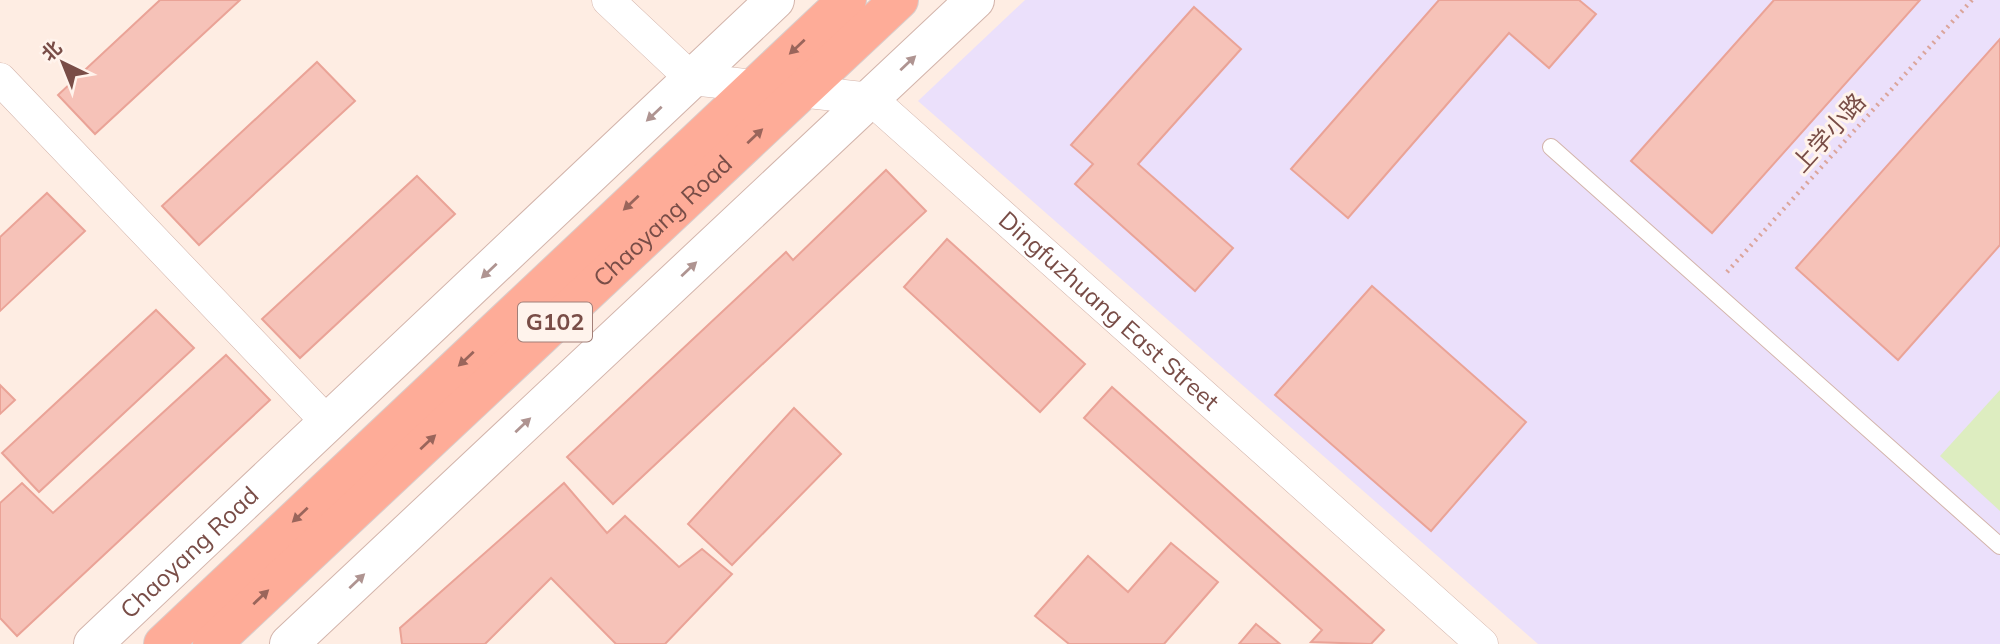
<svg xmlns="http://www.w3.org/2000/svg" width="2000" height="644" font-family="Mulish,'Noto Sans SC',sans-serif">
<style>
.education{fill:#ebe0fb}
.green{fill:#ddedc0}
.building{fill:#f6c2b8;stroke:#eaa397;stroke-width:2}
.lines{fill:none;stroke-linecap:round;stroke-linejoin:round}
.service-casing{stroke:#d3b4ab;stroke-width:18}
.minor-casing{stroke:#d3b4ab;stroke-width:33}
.tertiary-casing{stroke:#d3b4ab;stroke-width:40}
.trunk-casing{stroke:#d9cdcb;stroke-width:40}
.path{stroke:#dba59b;stroke-width:4.5;stroke-dasharray:2 5;stroke-linecap:butt}
.service{stroke:#fff;stroke-width:16}
.minor{stroke:#fff;stroke-width:32}
.tertiary{stroke:#fff;stroke-width:38}
.trunk{stroke:#feac98;stroke-width:38}
.oneway{fill:#9a655b}
.oneway2{fill:#af9491}
.labels{text-anchor:middle;stroke-width:6;stroke-linejoin:round;paint-order:stroke}
.shield{fill:#fff3ec;stroke:#a17f78;stroke-width:2}
.shield-label{font-size:23px;font-weight:bold;fill:#794d47}
.street-label{font-size:24px;fill:#794d47;stroke:#fff3ec}
</style>
<rect width="100%" height="100%" fill="#feede3"/>
<!-- education -->
<path class="education" d="M1025,0H2000V644H1538L918,101Z"/>
<!-- green -->
<path class="green" d="M2000,390V511L1940,456Z"/>
<!-- building -->
<g class="building">
<path d="M160,0H240L95,134L58,95Z"/>
<path d="M1439,0H1579L1596,14L1549,68L1509,33L1348,218L1291,169Z"/>
<path d="M1774,0H1920L1712,233L1631,161Z"/>
<path d="M1194,7L1241,49L1138,164L1233,248L1195,291L1075,184L1093,164L1071,145Z"/>
<path d="M2000,39V245L1898,360L1796,268Z"/>
<path d="M317,62L355,101L199,245L162,206Z"/>
<path d="M886,170L926,211L613,504L567,457L786,252L793,260Z"/>
<path d="M417,176L455,214L300,358L262,319Z"/>
<path d="M47,193L85,231L0,311V237Z"/>
<path d="M947,239L1085,364L1040,412L904,287Z"/>
<path d="M1372,286L1526,422L1431,531L1275,395Z"/>
<path d="M156,310L194,348L39,492L2,453Z"/>
<path d="M226,355L270,400L17,636L0,618V503L22,483L53,513Z"/>
<path d="M0,385L15,400L0,414Z"/>
<path d="M1112,387L1384,630L1371,644L1311,642L1322,630L1084,418Z"/>
<path d="M794,408L841,454L732,565L688,524Z"/>
<path d="M564,483L607,533L625,516L679,567L702,549L732,574L665,644H616L551,578L485,644H402L400,628Z"/>
<path d="M1171,543L1218,582L1164,644H1069L1035,616L1088,556L1128,592Z"/>
<path d="M1256,624L1280,644H1239Z"/>
</g>
<g class="lines">
<defs>
<path id="service" d="M1551,147L2000,546"/>
<g id="minor">
<path id="s1" d="M608,0L692,79L871,99L1482,644"/>
<path d="M0,79L328,423"/>
</g>
<g id="tertiary">
<path id="s2" d="M93,644L775,0"/>
<path d="M289,644L975,0"/>
</g>
<g id="trunk">
<path d="M163,644L847,0"/>
<path id="s3" d="M212,644L899,0"/>
</g>
</defs>
<!-- service casing -->
<use href="#service" class="service-casing"/>
<!-- minor casing -->
<use href="#minor" class="minor-casing"/>
<!-- tertiary casing -->
<use href="#tertiary" class="tertiary-casing"/>
<!-- trunk casing -->
<use href="#trunk" class="trunk-casing"/>
<!-- path -->
<path class="path" d="M1727,272L1972,0"/>
<!-- service -->
<use href="#service" class="service"/>
<!-- minor -->
<use href="#minor" class="minor"/>
<!-- tertiary -->
<use href="#tertiary" class="tertiary"/>
<!-- trunk -->
<use href="#trunk" class="trunk"/>
</g>
<!-- one-way arrows -->
<defs><path id="oneway-solid" d="M-6-.8H1V-3.2L6.5 0L1 3.2V.8H-6Z" transform="scale(1.75)"/></defs>
<g class="oneway">
<use href="#oneway-solid" transform="translate(797 47) rotate(137)"/>
<use href="#oneway-solid" transform="translate(755 136) rotate(-43)"/>
<use href="#oneway-solid" transform="translate(631 203) rotate(137)"/>
<use href="#oneway-solid" transform="translate(466 359) rotate(137)"/>
<use href="#oneway-solid" transform="translate(428 442) rotate(-43)"/>
<use href="#oneway-solid" transform="translate(300 515) rotate(137)"/>
<use href="#oneway-solid" transform="translate(261 597) rotate(-43)"/>
</g>
<g class="oneway2">
<use href="#oneway-solid" transform="translate(908 63) rotate(-43)"/>
<use href="#oneway-solid" transform="translate(654 114) rotate(137)"/>
<use href="#oneway-solid" transform="translate(689 269) rotate(-43)"/>
<use href="#oneway-solid" transform="translate(489 271) rotate(137)"/>
<use href="#oneway-solid" transform="translate(523 425) rotate(-43)"/>
<use href="#oneway-solid" transform="translate(357 581) rotate(-43)"/>
</g>
<g class="labels">
<!-- shield labels -->
<rect class="shield" x="518" y="302.5" width="74" height="39" rx="5"/>
<g class="shield-label">
<text x="555" y="330">G102</text>
</g>
<!-- street labels -->
<g class="street-label">
<text transform="translate(1829 133) rotate(-48)" y="8">上学小路</text>
<text dy="8" stroke="none"><textPath href="#s3" startOffset="618">Chaoyang Road</textPath></text>
<text dy="8" stroke="none"><textPath href="#s1" startOffset="614">Dingfuzhuang East Street</textPath></text>
<text dy="8" stroke="none"><textPath href="#s2" startOffset="133">Chaoyang Road</textPath></text>
</g>
</g>
<!-- north arrow -->
<g transform="translate(63 63) rotate(317)" stroke="#fff3ec" stroke-width="5" paint-order="stroke">
<path d="M0-5L12 26L0 18L-12 26Z" fill="#794d47"/>
<text y="-10" font-size="19" font-weight="bold" text-anchor="middle" fill="#794d47">北</text>
</g>
</svg>
